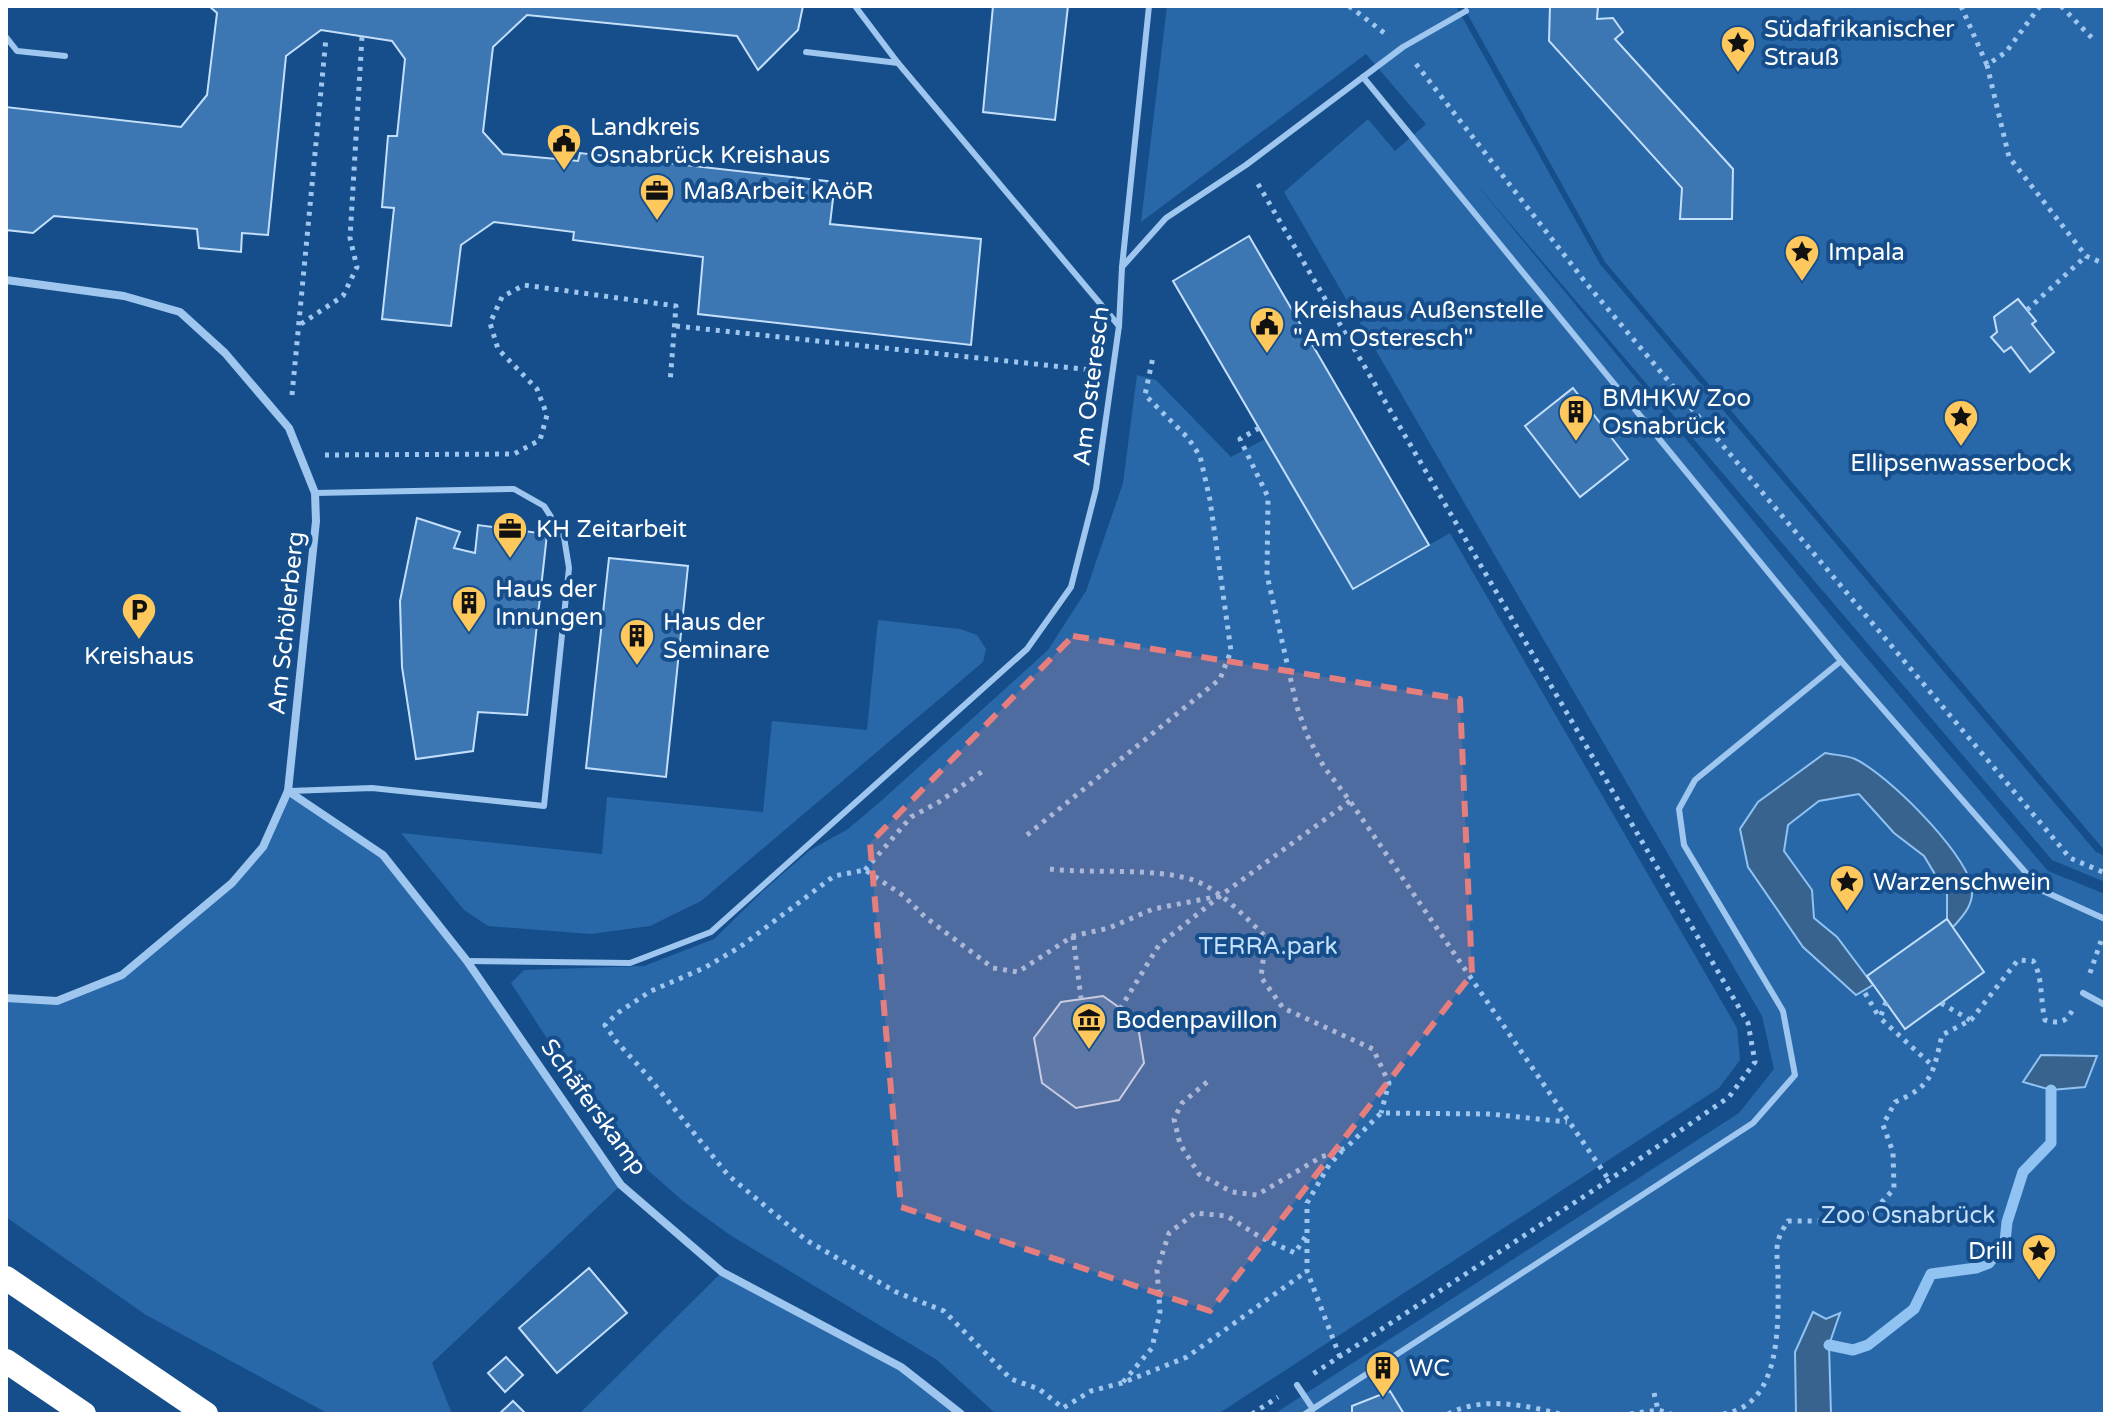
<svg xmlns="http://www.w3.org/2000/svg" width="2111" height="1420" font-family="'Varela Round',sans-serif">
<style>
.green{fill:#2868a9}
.water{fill:#39638f;stroke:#90c2f2;stroke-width:2}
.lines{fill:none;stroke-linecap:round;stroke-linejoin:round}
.stream{stroke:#90c2f2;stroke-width:11}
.building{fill:#3d77b3;stroke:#c4dffb;stroke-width:2}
.path{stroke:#9ec6ef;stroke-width:5;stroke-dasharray:4 6;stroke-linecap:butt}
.service{stroke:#9ec6ef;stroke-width:6}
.minor{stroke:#9ec6ef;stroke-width:8}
.motorway{stroke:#fff;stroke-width:24}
.marked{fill:#e67e7e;fill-opacity:0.2;stroke:#e67e7e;stroke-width:6;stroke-dasharray:16 10;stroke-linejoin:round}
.labels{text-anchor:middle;stroke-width:8;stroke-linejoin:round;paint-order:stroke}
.poi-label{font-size:24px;fill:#fff;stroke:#154e8a;text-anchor:start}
.street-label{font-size:24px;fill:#fff;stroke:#154e8a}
.park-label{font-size:24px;fill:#c4dffb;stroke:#154e8a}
</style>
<rect width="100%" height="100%" fill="#154e8a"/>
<!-- green -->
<g class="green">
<path d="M1167,6H1456L1600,264L2096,852L2105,856V882L2052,860L1473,180L1838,624L2048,871L2105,894V1414H1274L1739,1113L1774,1069L1762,1016L1284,192L1368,119L1395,151L1426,124L1366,54L1141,222Z"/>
<path d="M1463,6H2105V851L1605,262Z"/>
<path d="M1137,375L1156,380L1231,457L1265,439L1353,589L1450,533L1737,1028L1740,1060L1719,1088L1218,1414H996L937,1360L730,1235L683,1201L634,1158L579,1088L511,983L524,970L644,966L714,939L763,891L810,850L848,829L881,801L1048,650L1086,591L1123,483Z"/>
<path d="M878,620L960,629L977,635L986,649L983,662L701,901L650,926L591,934L488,926L464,910L401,833L602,854L607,797L763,812L772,721L867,730Z"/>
<path d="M288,791L383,855L467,961L621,1185L432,1363L452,1414H329L146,1315L6,1217V998L57,1001L122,975L232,883L263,847Z"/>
<path d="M722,1272L901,1367L961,1414H579Z"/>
</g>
<!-- water -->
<g class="water">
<path d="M1825,753C1834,755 1846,755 1855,759C1887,774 1963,850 1971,884C1976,902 1964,915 1953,927L1947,919V894L1924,856L1894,833L1859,794L1819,801L1788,825L1784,851L1812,890L1814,918L1837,937L1873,985L1856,995L1803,947L1748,867L1740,829L1758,802Z"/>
<path d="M2041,1055L2097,1056L2085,1087L2051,1090L2023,1082Z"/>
<path d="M1813,1312L1826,1319L1840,1313L1829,1345L1831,1414H1796L1795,1352Z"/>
</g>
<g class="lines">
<!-- stream -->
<path class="stream" d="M1829,1345L1853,1350L1868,1345L1914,1309L1931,1274L1976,1268L1989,1263L2005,1242L2007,1222L2023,1172L2051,1143V1090"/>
</g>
<!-- building -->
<g class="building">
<path d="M209,6H803L798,30L758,70L737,36L527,15L493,47L483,132L503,154L578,161L580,153L835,182L830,224L981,239L971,345L698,314L703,257L573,240L574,232L494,222L461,245L451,326L382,319L394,208L382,207L388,136H397L405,59L392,41L321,30L286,56L268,235L242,233L241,252L199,248L197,229L54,216L33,233L6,230V107L181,127L207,95L217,13Z"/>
<path d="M993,6H1068L1055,120L983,112Z"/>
<path d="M1550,6H1598L1597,19L1613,18L1623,32L1615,39L1733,169L1732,219H1680L1682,188L1549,41Z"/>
<path d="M1249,236L1429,545L1353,589L1173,281Z"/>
<path d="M2018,299L2036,321L2032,324L2054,352L2030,372L2011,347L2004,352L1991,337L1997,332L1994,317Z"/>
<path d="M1573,388L1628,459L1580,497L1525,426Z"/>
<path d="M417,518L460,532L454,548L475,553L478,525L547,534L527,715L478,712L473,751L416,759L402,667L400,601Z"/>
<path d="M609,558L688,566L666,777L586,768Z"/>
<path d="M1947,919L1984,972L1905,1029L1867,976Z"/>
<path d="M1103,996L1137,1020L1144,1063L1119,1100L1076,1108L1042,1083L1034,1038L1061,1002Z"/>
<path d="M589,1268L627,1313L557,1373L519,1328Z"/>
<path d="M506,1357L523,1375L505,1392L488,1373Z"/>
<path d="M1390,1391L1404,1414H1352V1406Z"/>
<path d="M513,1401L526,1414H499Z"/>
</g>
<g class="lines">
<!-- path -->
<g class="path">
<path d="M1349,6L1387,35"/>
<path d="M1961,6L1987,65"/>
<path d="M2040,6L2006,52L1987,65L2009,157L2086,256L2105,264"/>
<path d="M2061,6L2092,38"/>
<path d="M1416,64L1586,283L2070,858L2105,873"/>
<path d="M1258,184L1748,1023L1755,1062L1729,1097L1609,1180L1313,1374"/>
<path d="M2027,310L2086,256"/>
<path d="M301,324L343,296L357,267L350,238L362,37"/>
<path d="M676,326L1092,370"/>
<path d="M292,395L326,38"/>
<path d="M1259,428L1240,439L1268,497L1267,575L1297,707L1307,735L1324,767L1350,801L1609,1180"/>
<path d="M325,455L514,454L540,440L547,415L537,389L498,349L490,323L502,297L524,285L676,306L670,383"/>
<path d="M1027,835L1220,679L1231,651L1210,500L1200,456L1188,438L1145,395L1153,357"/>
<path d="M1050,869C1094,874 1152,867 1193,880C1221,890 1245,917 1266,937L1261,977L1283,1008L1373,1049L1389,1083L1381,1113"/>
<path d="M865,870L911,817L939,802L983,771"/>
<path d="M1220,896L1153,909L1109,928L1073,936L1018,972L993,968L925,917L904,896L865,870L834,876L740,947L704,968L651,991L619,1012L605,1025L616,1041L647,1075L728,1175L806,1240L896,1292L944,1311L1011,1379L1039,1389L1063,1408L1091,1391L1122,1383L1187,1357L1307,1271"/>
<path d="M1073,936L1081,998"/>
<path d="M2090,973L2101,941"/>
<path d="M1865,993L1879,1017"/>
<path d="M1886,1002L1880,1018L1934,1067"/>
<path d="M1941,1003L1970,1020"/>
<path d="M1120,1009L1159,945L1220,896L1350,801"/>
<path d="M1207,1082L1182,1103L1174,1119L1180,1144L1199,1174L1232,1192L1257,1195L1321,1157L1346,1148L1381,1113L1490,1114L1567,1122"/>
<path d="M1340,1357L1307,1271V1203L1329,1165L1342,1151"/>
<path d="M1123,1382L1152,1348L1160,1312L1157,1270L1169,1233L1195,1213L1227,1216L1260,1237L1295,1253L1307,1234"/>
<path d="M1654,1393L1658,1410"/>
<path d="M1252,1414L1278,1397"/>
<path d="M1448,1414C1482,1396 1525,1405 1560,1414"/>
<path d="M1630,1414L1658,1410L1671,1414"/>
<path d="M1723,1414C1783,1405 1778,1322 1778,1275C1778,1264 1775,1248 1779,1238C1781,1232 1785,1226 1788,1221H1857L1878,1206L1894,1189L1893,1152L1883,1125L1895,1102C1933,1086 1933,1073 1942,1035L1971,1020L2018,960L2033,961C2043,976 2040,1001 2045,1020C2059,1024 2065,1023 2072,1011"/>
</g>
<!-- service -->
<g class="service">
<path d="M855,6L898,63L1119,326"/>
<path d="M6,37L17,51L65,56"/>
<path d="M806,52L898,63"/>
<path d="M1363,77L1841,661L2041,890L2105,919"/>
<path d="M1122,267L1166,218L1246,165L1403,47L1466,11"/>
<path d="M290,791L372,788L544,806L569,568L564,537L544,506L514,489L315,493"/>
<path d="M467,961L630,963L711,932L1027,649L1071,587L1096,489L1119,326L1122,267L1149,6"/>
<path d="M2083,993L2105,1005"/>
<path d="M1297,1385L1313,1409"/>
<path d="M1305,1414L1753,1123L1795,1075L1783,1011L1684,845L1679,809L1695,780L1841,661"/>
</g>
<!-- minor -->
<g class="minor">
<path d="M6,280L124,296L180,312L225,353L289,428L315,493L316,521L288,791L263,847L232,883L122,975L57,1001L6,998"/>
<path d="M288,791L383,855L467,961L621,1185L722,1272L901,1367L961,1414"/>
</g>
<!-- motorway -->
<g class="motorway">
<path d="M6,1278L206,1414"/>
<path d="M6,1361L84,1414"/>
</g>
</g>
<!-- marked area -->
<path class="marked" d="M1073,636L1460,699L1472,974L1210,1311L901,1207L870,843Z"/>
<!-- icons -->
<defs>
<symbol id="sight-pin" viewBox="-11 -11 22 30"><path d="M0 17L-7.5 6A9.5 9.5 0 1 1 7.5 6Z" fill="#ffc85c" stroke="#154e8a"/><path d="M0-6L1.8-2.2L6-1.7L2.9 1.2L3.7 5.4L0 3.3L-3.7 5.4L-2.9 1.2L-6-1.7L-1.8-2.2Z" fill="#111"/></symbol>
<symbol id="civic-pin" viewBox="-11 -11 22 30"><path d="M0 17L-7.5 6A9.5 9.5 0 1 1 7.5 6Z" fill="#ffc85c" stroke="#154e8a"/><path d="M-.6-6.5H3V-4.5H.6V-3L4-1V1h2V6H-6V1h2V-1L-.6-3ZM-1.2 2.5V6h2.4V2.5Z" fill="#111"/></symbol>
<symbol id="office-pin" viewBox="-11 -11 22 30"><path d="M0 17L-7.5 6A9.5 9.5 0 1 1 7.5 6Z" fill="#ffc85c" stroke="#154e8a"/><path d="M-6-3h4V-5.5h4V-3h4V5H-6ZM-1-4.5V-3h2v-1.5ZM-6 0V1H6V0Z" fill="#111"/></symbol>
<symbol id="building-pin" viewBox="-11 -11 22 30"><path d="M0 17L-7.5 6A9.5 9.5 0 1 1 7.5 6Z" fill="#ffc85c" stroke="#154e8a"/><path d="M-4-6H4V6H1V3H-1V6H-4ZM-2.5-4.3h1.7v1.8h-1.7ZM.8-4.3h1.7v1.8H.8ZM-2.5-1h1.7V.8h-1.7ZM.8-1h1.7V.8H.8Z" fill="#111"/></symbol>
<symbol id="parking-pin" viewBox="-11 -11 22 30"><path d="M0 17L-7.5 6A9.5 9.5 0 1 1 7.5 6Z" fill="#ffc85c" stroke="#154e8a"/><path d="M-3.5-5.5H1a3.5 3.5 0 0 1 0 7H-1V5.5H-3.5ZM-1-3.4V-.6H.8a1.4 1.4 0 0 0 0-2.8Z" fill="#111"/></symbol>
<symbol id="museum-pin" viewBox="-11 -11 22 30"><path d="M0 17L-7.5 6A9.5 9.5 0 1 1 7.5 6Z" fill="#ffc85c" stroke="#154e8a"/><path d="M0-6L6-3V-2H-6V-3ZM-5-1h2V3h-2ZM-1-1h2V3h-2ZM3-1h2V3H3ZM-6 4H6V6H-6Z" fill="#111"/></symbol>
</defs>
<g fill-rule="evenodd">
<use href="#sight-pin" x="1718" y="23" width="40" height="54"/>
<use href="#civic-pin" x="544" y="121" width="40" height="54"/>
<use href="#office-pin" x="637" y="171" width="40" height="54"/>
<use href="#sight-pin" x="1782" y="232" width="40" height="54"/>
<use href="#civic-pin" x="1247" y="304" width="40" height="54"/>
<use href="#building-pin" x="1556" y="392" width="40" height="54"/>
<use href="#sight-pin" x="1941" y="397" width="40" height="54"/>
<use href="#office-pin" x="490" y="509" width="40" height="54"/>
<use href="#building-pin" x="449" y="583" width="40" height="54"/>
<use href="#parking-pin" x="119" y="590" width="40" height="54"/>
<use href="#building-pin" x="617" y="616" width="40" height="54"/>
<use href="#sight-pin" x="1827" y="862" width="40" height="54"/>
<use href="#museum-pin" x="1069" y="1000" width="40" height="54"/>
<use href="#sight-pin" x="2019" y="1231" width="40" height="54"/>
<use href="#building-pin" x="1363" y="1348" width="40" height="54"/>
</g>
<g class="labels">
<!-- poi labels -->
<g class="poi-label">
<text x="1764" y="37">Südafrikanischer<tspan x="1764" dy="28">Strauß</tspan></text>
<text x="590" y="135">Landkreis<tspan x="590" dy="28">Osnabrück Kreishaus</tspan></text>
<text x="683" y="199">MaßArbeit kAöR</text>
<text x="1828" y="260">Impala</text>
<text x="1293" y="318">Kreishaus Außenstelle<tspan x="1293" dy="28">"Am Osteresch"</tspan></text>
<text x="1602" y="406">BMHKW Zoo<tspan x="1602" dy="28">Osnabrück</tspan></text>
<text x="1961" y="471" text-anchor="middle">Ellipsenwasserbock</text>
<text x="536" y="537">KH Zeitarbeit</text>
<text x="495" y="597">Haus der<tspan x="495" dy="28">Innungen</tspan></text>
<text x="663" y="630">Haus der<tspan x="663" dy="28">Seminare</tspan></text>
<text x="139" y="664" text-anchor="middle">Kreishaus</text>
<text x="1873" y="890">Warzenschwein</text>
<text x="1115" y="1028">Bodenpavillon</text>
<text x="2013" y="1259" text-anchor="end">Drill</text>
<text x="1409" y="1376">WC</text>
</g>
<!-- street labels -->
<g class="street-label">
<text transform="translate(1091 386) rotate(-83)" y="8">Am Osteresch</text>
<text transform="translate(286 623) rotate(-84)" y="8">Am Schölerberg</text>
<text transform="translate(594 1107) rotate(54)" y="8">Schäferskamp</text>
</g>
<!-- park labels -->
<g class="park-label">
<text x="1268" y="954">TERRA.park</text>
<text x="1908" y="1223">Zoo Osnabrück</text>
</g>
</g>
<!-- border -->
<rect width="2111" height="1420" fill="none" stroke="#ffffff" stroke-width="16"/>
</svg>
